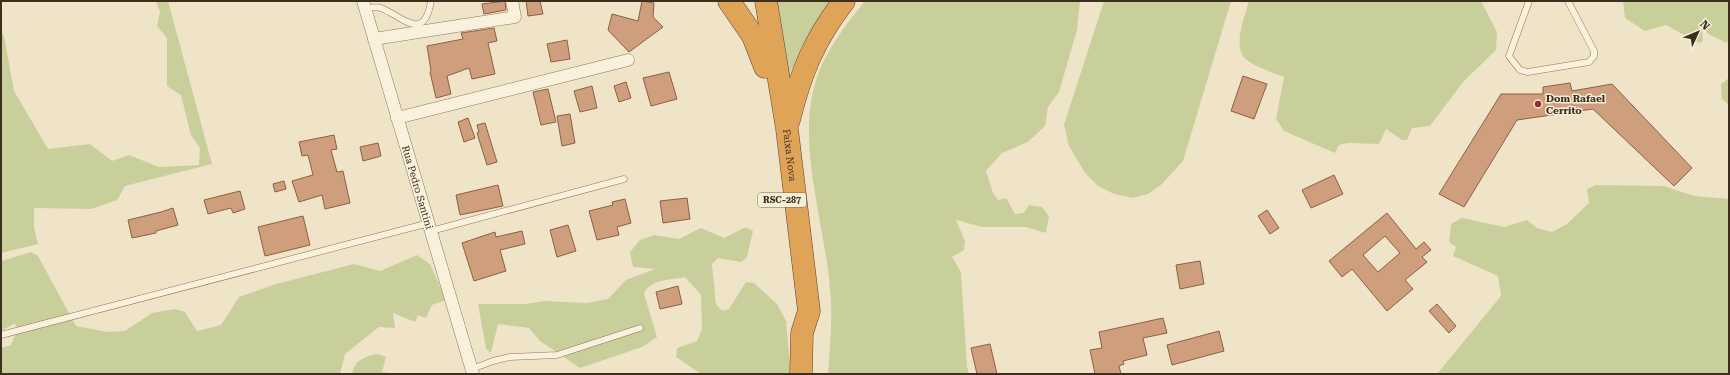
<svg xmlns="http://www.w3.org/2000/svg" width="1730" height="375" font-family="'Roboto Serif',serif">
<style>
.green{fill:#c9cf9b}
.building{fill:#cf9f7d;stroke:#8d5f41;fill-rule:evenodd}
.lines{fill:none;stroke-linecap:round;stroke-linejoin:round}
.lane-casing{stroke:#8d765c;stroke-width:7}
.street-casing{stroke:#8d765c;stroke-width:13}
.highway-casing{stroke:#5b4430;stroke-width:23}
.lane{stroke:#faf1dc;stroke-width:6}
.street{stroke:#faf1dc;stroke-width:12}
.highway{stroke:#e0a458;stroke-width:22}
.poi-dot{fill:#9e2a2b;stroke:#f7eed8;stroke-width:1.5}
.labels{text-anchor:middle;stroke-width:3;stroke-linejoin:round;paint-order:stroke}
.shield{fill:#f7eed8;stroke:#756857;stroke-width:1}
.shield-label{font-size:9px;font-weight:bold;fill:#3d2e20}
.poi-label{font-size:10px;font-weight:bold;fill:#3d2e20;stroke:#f7eed8;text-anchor:start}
.street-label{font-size:10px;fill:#3d2e20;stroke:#f7eed8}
</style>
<rect width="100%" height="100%" fill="#f0e4c8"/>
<!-- green -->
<g class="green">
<path d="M156,1H168L212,164L125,186L117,200L91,209L34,208V227L38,244L1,253V31L4,36L14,91L48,149L90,144L112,161L129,155L159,167L199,165L200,148L191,135L181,95L167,86V38L157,26L160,12Z"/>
<path d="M775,1H834L808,35L788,77Z"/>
<path d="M865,1H1080L1077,30L1059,92L1048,107L1045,126L1028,142L1002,153L986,171L993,193L998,200L1006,198L1015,214L1024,213L1029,205L1042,207L1049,216L1046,233L1026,227H982L956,220L965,241L964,250L952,257L961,272L967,367L969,374H828C830,346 833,317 830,289C825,222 793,137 819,72C829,46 848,22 865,1Z"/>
<path d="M1104,1H1231L1183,161L1162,184L1148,194L1133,198L1114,194L1098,186L1085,173L1069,146L1064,125Z"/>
<path d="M1249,1H1481L1497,32L1496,50L1463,82L1430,126L1412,128L1407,140H1402L1386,129L1379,144L1348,143L1339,145L1335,153L1284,131L1276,119L1284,77C1272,72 1257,68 1247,60C1231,49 1245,16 1249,1Z"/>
<path d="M1623,1H1729V39L1727,43L1708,34L1701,24L1703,41L1699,43L1666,25L1645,31L1625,18Z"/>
<path d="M1729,78V105L1722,99L1721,84Z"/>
<path d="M1596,185L1664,186L1694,196L1729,199V374H1437L1501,296L1498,276L1453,256L1456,247L1449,242L1451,224L1462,218L1504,227L1527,220L1537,228L1552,232L1567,224L1589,203L1587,189Z"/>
<path d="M746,227L753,231L747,257L741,262L718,258L712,264L716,304L722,311L729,309L746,282L754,283L777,304L786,321L791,374H701L676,357L677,348L697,341L702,329L701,295L685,277C672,280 649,279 644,294L657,337L642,347L580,368L540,341L529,328L498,324L491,353L486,349L478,304H525L545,301L587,303L608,299L626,280L655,269L633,267L630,252L640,240L654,235L679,239L701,228L724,238Z"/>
<path d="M31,252L38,256L76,326L108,332L125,331L152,313L175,309L185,312L197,331L221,325L239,297L276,284L354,264L380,271L417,255L430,264L446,300L432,305L426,318L418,315L415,322L393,313L395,328L379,327L345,354L340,374H1V348L11,345L17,330L15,323L1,331V261Z"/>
<path d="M378,354L386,357L382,372L397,374H352C354,360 366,356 378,354Z"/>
</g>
<!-- building -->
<g class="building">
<path d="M505,1L506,10L484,14L482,4Z"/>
<path d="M526,1H540L543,14L528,16Z"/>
<path d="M642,1L654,3L653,17L663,27L629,52L608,30L612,14L638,21Z"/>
<path d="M494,28L497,41L488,43L495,74L472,79L469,68L447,76L451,94L436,98L430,72L431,71L427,46L463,39L461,33Z"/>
<path d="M567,40L570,59L551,62L547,44Z"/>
<path d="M669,72L677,99L651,106L643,78Z"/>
<path d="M1243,76L1267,84L1254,119L1231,111Z"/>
<path d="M626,82L631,98L619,102L614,86Z"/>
<path d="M1570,83L1572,91L1612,84L1692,168L1674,186L1593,109L1517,120L1464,207L1439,194L1501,94H1543V87Z"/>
<path d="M592,86L597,108L580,112L574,91Z"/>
<path d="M548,89L556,122L541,125L533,92Z"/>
<path d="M570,114L575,143L562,146L557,116Z"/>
<path d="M468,118L475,138L464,142L458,122Z"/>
<path d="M485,123L497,162L487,165L477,133L479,132L477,125Z"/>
<path d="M334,135L337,149L331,150L337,172L343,171L350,203L325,209L322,195L299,202L292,181L313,175L308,155L302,156L299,142Z"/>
<path d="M378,143L381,156L363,161L360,147Z"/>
<path d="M1334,175L1343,194L1311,208L1302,190Z"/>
<path d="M284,181L286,189L275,192L273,184Z"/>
<path d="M498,185L503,206L460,215L456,195Z"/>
<path d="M240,191L245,209L233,213L231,208L208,214L204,200Z"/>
<path d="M687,198L690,219L663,223L660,201Z"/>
<path d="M625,199L631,223L617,227L619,235L597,240L589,211L613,205L612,202Z"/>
<path d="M173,208L178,225L156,231V233L132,238L128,220L161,212Z"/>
<path d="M1267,210L1279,228L1270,234L1258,216Z"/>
<path d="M1387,213L1416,249L1424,242L1431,250L1422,257L1427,262L1405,280L1413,289L1387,311L1352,269L1342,277L1329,261ZM1385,236L1400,253L1378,272L1363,255Z"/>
<path d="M303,216L310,245L265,256L258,227Z"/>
<path d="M568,225L576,251L557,257L550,230Z"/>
<path d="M522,231L525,244L500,250L506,271L474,281L462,243L495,232L496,237Z"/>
<path d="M1200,261L1204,284L1180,289L1176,265Z"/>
<path d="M678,286L682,304L660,309L656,292Z"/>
<path d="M1437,304L1456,326L1449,333L1429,311Z"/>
<path d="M1163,318L1167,333L1143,338L1147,355L1123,361L1124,364L1119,366L1121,374H1095L1090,350L1102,348L1099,332Z"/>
<path d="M1219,331L1224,351L1172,365L1167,345Z"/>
<path d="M990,344L997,374H977L971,348Z"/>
</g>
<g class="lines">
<defs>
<g id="lane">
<path d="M1529,1L1509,56L1520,70L1528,72L1589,62L1594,56V51L1568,1"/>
<path d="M365,9C370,8 377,6 381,8C403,17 424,43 431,1"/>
<path d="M431,231L624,179"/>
<path d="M1,335L429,223"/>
<path d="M472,369L493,361L510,357L557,355L640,328"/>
</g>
<g id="street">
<path id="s1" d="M363,1L473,374"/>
<path d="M374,39L515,17L512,1"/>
<path d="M397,118L628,60"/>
</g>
<g id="highway">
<path d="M729,1L753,36L765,67"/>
<path id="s2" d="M766,1L787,129L809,311L802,333L801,374"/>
<path d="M789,120C801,72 814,40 844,1"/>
</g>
</defs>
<!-- lane casing -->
<use href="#lane" class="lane-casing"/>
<!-- street casing -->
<use href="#street" class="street-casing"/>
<!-- highway casing -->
<use href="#highway" class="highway-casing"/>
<!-- lane -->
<use href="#lane" class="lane"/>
<!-- street -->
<use href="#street" class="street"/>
<!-- highway -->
<use href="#highway" class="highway"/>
</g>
<!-- markers -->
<circle class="poi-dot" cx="1538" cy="104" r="4"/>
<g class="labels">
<!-- shield labels -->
<rect class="shield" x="758" y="193" width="48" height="14" rx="3"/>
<g class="shield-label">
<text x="782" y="203">RSC-287</text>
</g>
<!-- poi labels -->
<g class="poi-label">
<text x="1546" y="102">Dom Rafael<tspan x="1546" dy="12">Cerrito</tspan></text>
</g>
<!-- street labels -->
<g class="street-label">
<text dy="4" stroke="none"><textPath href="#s2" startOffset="156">Faixa Nova</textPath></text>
<text dy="4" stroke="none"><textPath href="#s1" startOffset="194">Rua Pedro Santini</textPath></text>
</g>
</g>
<!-- border -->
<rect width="1730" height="375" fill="none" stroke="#3d2e20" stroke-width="4"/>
<!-- north arrow -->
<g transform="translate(1698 32) rotate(46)" stroke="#f7eed8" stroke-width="3" paint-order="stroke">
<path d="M0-3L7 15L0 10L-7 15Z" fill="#3d2e20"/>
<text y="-6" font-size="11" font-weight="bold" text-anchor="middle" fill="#3d2e20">N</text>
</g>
</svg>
